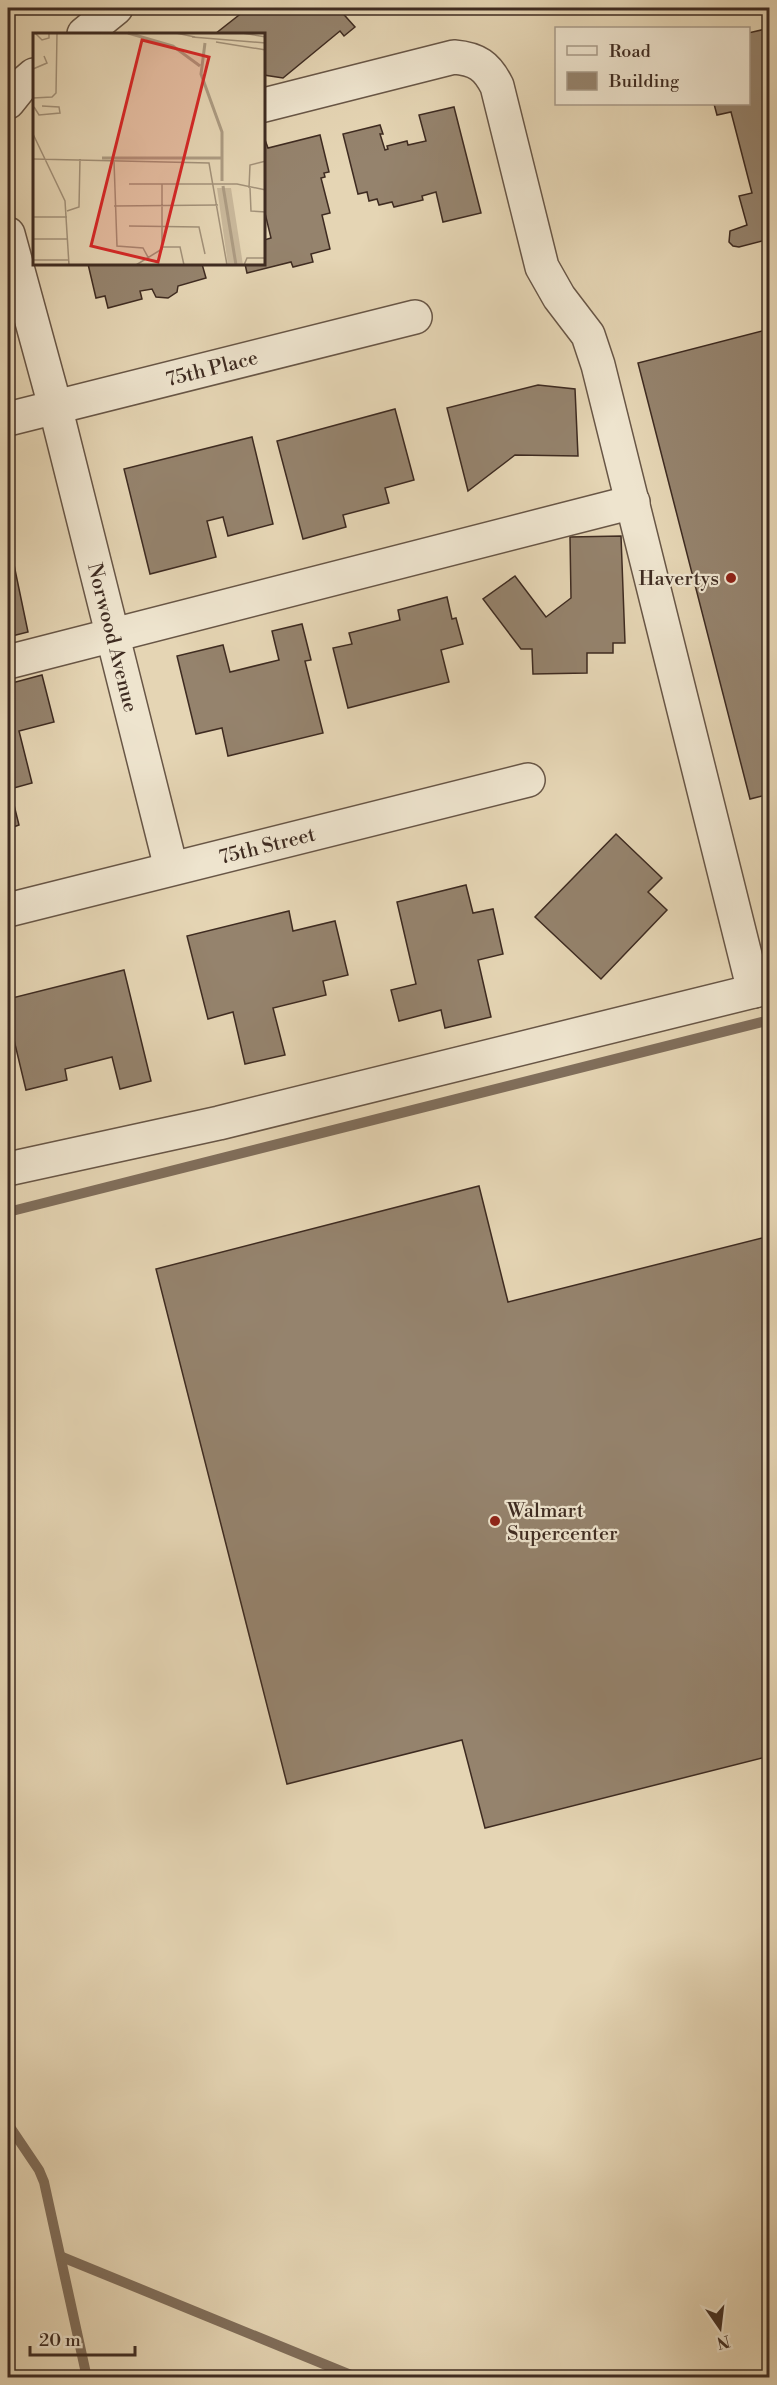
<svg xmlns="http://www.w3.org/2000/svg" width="777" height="2385" font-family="'Libre Bodoni',serif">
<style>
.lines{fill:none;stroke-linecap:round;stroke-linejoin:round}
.stream{stroke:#806e5b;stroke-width:10}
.building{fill:#95836d;stroke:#3e2b21;stroke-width:1.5}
.minor-casing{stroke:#685646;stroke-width:36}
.minor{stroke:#eee4ce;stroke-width:33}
.poi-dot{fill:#8f2418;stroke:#eee4ce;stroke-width:2}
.labels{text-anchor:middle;stroke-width:4.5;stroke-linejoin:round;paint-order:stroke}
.street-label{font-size:20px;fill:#3e2b21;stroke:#eee4ce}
.poi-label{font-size:20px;fill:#3e2b21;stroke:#eee4ce;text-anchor:end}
.inset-river{fill:none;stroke:#ac9b82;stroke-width:3}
.inset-road{fill:none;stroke:#a29179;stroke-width:1.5}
.view{fill:#d62828;fill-opacity:0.15;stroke:#d62828;stroke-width:3}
.inset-edge{fill:none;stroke:#3e2b21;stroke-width:3}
</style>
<rect width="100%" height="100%" fill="#e5d5b4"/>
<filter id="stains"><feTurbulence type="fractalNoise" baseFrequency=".00333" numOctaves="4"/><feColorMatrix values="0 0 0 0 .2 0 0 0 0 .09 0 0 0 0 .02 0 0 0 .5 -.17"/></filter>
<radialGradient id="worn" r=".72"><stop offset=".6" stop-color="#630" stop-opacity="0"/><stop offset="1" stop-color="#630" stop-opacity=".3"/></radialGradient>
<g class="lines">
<!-- stream -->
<g class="stream">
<path d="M8,1212L770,1020"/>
<path d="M8,2124L39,2170L44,2182L87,2378"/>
<path d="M62,2257L358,2378"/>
</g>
</g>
<!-- building -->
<g class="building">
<path d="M248,8H338L355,27L344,36L340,31L283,78L264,75V34H215Z"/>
<path d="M410,8H431L413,14Z"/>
<path d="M770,28V239L739,247L733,246L729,242L730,231L747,225L739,196L752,193L731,112L717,115L714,104H748V33Z"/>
<path d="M454,107L481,213L443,222L436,192L422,196L423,200L394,207L392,202L379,205L377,199L369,201L367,192L358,194L343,134L380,125L383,134H380L385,150L388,149L387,146L407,141L408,145L426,141L419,115Z"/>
<path d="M320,135L329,172L324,173L325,177L321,178L330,213L322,215L330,249L311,254L313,262L293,267L291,262L247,273L245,264H264V240L271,238L264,209V137L268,148Z"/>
<path d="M88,264H202L206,278L178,286L177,292L168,298L156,297L152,289L140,291L142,299L108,308L105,296L96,298Z"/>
<path d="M770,329V794L750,799L638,363Z"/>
<path d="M538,385L575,389L578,456L515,455L468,491L447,408Z"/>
<path d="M395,409L414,480L385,488L389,503L343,515L346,527L303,539L277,441Z"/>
<path d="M252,437L273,524L228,536L223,517L207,521L216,557L150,574L124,469Z"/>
<path d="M8,536L28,632L8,637Z"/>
<path d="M621,536L625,643H613V653H587V673L533,674L532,649H521L483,599L515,576L546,617L571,598L570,537Z"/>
<path d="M447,597L452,619L456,618L463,644L441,650L449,682L348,708L333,648L352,644L349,633L400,620L398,610Z"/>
<path d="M302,624L311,660L305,661L323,733L228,756L222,728L196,734L177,656L223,645L230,672L279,660L272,631Z"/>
<path d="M42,675L54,722L19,731L32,783L10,789L19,825L8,829V684Z"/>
<path d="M616,834L662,878L648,892L667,910L601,979L535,917Z"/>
<path d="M466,885L473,913L493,909L503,954L478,960L491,1017L445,1028L441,1010L399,1021L391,990L416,984L397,902Z"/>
<path d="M289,911L293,931L335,921L348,975L323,981L326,995L273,1008L285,1055L245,1064L233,1012L208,1019L187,936Z"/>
<path d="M124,970L151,1081L120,1089L112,1057L65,1069L67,1080L26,1090L8,1015V999Z"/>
<path d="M479,1186L508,1302L770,1236V1756L485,1828L462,1740L287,1784L156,1269Z"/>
</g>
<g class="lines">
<defs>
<g id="minor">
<path d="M84,34L116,8"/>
<path d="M8,102L20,87L34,75"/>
<path d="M264,105L454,57C477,59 487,66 497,86L542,267L559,297L588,335L598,365L754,991"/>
<path id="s1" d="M8,234L55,406L171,868"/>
<path id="s2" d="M8,419L415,317"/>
<path d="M8,662L633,502"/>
<path id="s3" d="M8,910L528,780"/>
<path d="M8,1169L219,1123L770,987"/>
</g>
</defs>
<!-- minor casing -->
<use href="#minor" class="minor-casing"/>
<!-- minor -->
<use href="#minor" class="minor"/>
</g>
<!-- markers -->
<g class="poi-dot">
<circle cx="731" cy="578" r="6"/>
<circle cx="495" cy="1521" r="6"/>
</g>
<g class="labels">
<!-- street labels -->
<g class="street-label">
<text dy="7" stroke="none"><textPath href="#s2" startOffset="210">75th Place</textPath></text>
<text dy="7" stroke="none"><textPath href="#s1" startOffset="417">Norwood Avenue</textPath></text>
<text dy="7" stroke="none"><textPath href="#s3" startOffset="267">75th Street</textPath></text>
</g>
<!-- poi labels -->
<g class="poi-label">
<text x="719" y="585">Havertys</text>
<text x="507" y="1517" text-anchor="start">Walmart<tspan x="507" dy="23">Supercenter</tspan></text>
</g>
</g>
<!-- overview -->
<g transform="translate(33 33)">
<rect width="232" height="232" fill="#e5d5b4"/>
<path d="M184,155H198L210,232H195Z" fill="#c9b89b"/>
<path class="inset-river" d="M95,0L140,13L167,33M172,10L168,41L189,99V148M69,125H188M190,153L203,232"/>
<path class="inset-road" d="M2,0L9,7L16,5V0M143,0L162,4M209,0L233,4M159,4L233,10M183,9L233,17M0,36L14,30L11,23M0,65L19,64L23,60L24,0M1,74L6,82L27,80L26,74L9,73M0,101L32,168L36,232M0,126L176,130L194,232M81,128L84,213L110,215L116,226M96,151H204L233,157M216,155L217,132L233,128M217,155L218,178L233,179M81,173L185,172M34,178L46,174L47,126M0,184H34M96,193L166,194L172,221M0,206H35M129,214H147L151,232M0,227H36M103,232L129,216V151M211,232L214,225H233"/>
<path class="view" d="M109,7L176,24L125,229L58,213Z"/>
<rect width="232" height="232" class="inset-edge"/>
</g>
<!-- margin -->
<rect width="777" height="2385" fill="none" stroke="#e5d5b4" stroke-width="30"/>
<rect x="9" y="9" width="759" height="2367" fill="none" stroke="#3e2b21" stroke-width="3"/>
<rect x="15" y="15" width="747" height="2355" fill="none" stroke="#3e2b21" stroke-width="1.5"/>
<!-- legend -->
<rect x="555" y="27" width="195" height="78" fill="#eee4ce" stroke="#a89a89" stroke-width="1.5"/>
<rect x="567" y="46" width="30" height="9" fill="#eee4ce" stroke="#a89a89" stroke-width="1.5"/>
<text x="609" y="57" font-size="18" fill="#3e2b21">Road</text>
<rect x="567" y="72" width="30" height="18" fill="#95836d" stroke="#a89a89" stroke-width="1.5"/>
<text x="609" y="87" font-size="18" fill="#3e2b21">Building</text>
<!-- north arrow -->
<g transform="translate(720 2328) rotate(166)" stroke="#eee4ce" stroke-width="4.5" paint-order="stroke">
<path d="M0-4.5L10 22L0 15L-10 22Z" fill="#3e2b21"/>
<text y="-9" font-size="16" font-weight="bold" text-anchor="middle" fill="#3e2b21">N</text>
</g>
<!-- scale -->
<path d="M30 2346v9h105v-9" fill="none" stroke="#3e2b21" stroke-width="3"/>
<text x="39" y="2346" font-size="18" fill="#3e2b21" stroke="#eee4ce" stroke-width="4.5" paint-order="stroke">20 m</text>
<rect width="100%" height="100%" filter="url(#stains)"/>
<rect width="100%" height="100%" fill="url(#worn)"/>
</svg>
